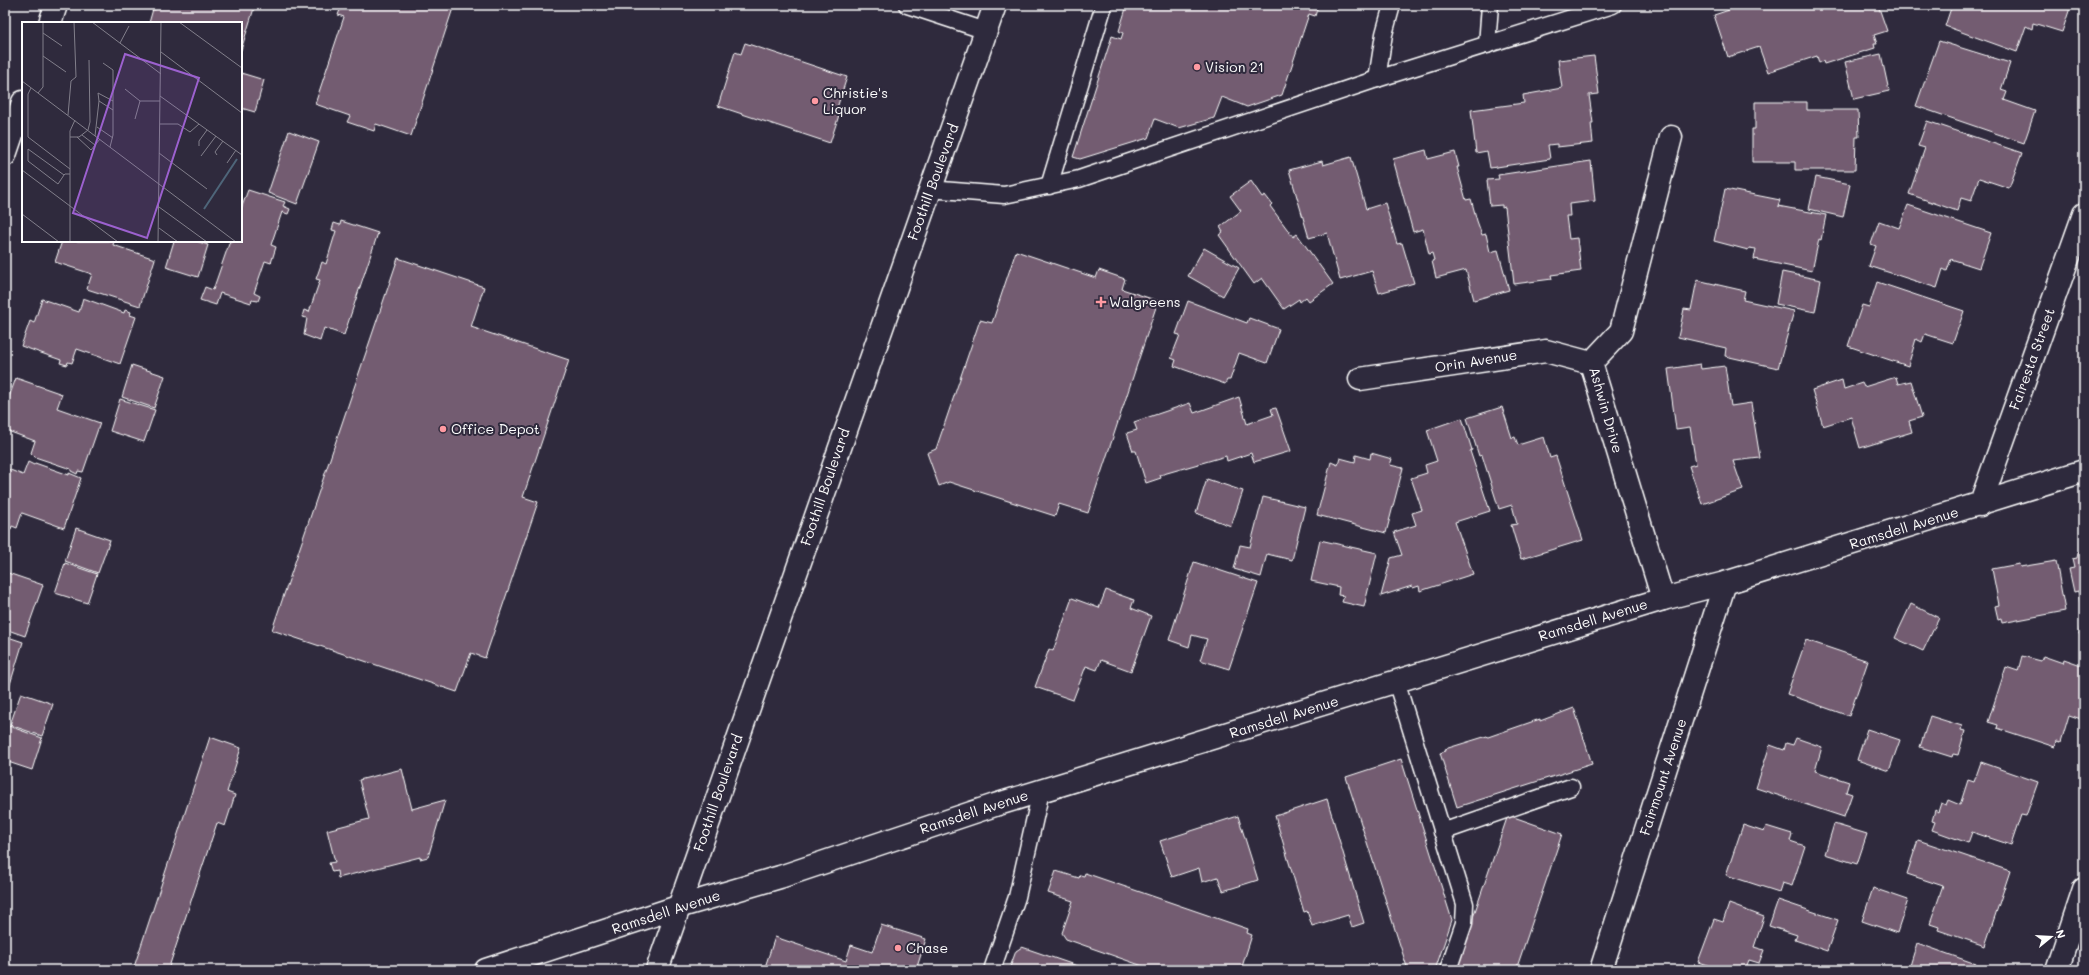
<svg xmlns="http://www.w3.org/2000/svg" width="2089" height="975" font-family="Mali,sans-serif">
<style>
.building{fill:#735c71;stroke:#fff}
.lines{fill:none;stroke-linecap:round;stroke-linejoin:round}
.service-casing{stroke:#fff;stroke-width:19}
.minor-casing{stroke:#fff;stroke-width:25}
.tertiary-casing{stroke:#fff;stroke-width:25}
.primary-casing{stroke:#fff;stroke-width:25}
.service{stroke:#2f2a3d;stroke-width:16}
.minor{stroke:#2f2a3d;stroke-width:22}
.tertiary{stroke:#2f2a3d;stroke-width:22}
.primary{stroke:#2f2a3d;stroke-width:22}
.poi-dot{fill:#ff9aa2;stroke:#2f2a3d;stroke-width:1.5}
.labels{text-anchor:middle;stroke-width:4;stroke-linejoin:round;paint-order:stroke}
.poi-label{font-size:14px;fill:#fff;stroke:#2f2a3d;text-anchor:start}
.street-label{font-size:14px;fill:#fff;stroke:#2f2a3d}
.inset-river{fill:none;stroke:#4e6579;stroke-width:2}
.inset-road{fill:none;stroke:#827f8b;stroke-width:1}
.view{fill:#9c61cf;fill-opacity:0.15;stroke:#9c61cf;stroke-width:2}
.inset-edge{fill:none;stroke:#fff;stroke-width:2}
</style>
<rect width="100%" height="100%" fill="#2f2a3d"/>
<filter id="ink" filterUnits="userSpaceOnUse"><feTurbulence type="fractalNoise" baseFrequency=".025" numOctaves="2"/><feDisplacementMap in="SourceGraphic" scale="8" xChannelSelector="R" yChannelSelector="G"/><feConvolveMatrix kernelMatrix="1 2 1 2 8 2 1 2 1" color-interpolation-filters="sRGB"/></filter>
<g filter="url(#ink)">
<!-- building -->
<g class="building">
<path d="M157,5H255L241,50V23H149L153,9L155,10Z"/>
<path d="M342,5L348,7L349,5H454L411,136L376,124L374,131L347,122L350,116L315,104L344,17L338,15Z"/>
<path d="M1127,5L1133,6L1322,5L1321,7L1318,6L1315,16L1309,14L1282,95L1247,107L1222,97L1214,118L1179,128L1155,119L1148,138L1080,159L1073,157L1112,36L1121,39L1123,33L1119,31Z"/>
<path d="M1744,5H1767L1768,8L1775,5H1866L1867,7L1878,5L1887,31L1874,35L1877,44H1874L1875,48L1824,64L1823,61L1819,63L1817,56L1768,72L1759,47L1728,57L1714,15Z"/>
<path d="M1952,5H2071L2062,32L2033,23L2032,29L2026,26L2017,52L1945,26Z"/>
<path d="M1939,41L2010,63L2001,90L2007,92L2004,100L2035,111L2024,143L1916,106Z"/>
<path d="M745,43L847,77L836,111L840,112L830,143L718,106L735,52L741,54Z"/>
<path d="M1881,54L1889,91L1854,99L1845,62Z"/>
<path d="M1594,56L1599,94L1589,95L1593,123H1591L1593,143L1557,147V144L1548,145L1550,159L1490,168L1487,151L1476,153L1471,110L1524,103L1523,95L1562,88L1558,60Z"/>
<path d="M241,73L264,80L255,112L241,108Z"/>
<path d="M1755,102H1807V110H1858L1859,137H1856L1855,170H1795V162H1752V129H1755Z"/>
<path d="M1927,121L2022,153L2009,188L1979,178L1971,201L1961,198L1957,211L1909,194L1925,148L1918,146Z"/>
<path d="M289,131L319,142L297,204L268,193Z"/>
<path d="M1426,150L1428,159L1455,152L1459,167H1457L1466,200L1471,199L1477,221L1482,235L1486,234L1490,252L1498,250L1509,290L1474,300L1466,270L1436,278L1432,261L1434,260L1432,253L1429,254L1423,229L1413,232L1393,159Z"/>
<path d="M1351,157L1366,209L1385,203L1397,244L1402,243L1414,283L1379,293L1372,271L1340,280L1327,233L1309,238L1289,170L1322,161L1323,165Z"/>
<path d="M1591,161L1595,201L1569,204L1570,216H1566L1569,239L1577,238L1581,271L1551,275L1552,279L1514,284L1505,207L1502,208V205L1490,206L1487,180L1499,179L1498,175Z"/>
<path d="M1816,177L1850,184L1843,217L1809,209Z"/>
<path d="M1251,181L1262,197L1265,195L1272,204L1270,206L1293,237L1297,234L1333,284L1309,301L1306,297L1300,302L1299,299L1284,309L1262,278L1254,284L1219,235L1223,232L1220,227L1241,211L1230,196Z"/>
<path d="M1725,189L1780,200L1778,206L1826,215L1821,240L1819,239L1812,271L1754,259L1756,249L1749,248L1748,250L1714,241Z"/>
<path d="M248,190L285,202L283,206L290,209L288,214L282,212L271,245L276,247L271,263L265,261L254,293L260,296L258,301L252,300L251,303L220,293L216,305L200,300L205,287L213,290L230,241H241V209Z"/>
<path d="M1908,205L1991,233L1979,268L1951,259L1947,271L1943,269L1937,288L1869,266L1876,246L1871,244L1879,221L1899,228Z"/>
<path d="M341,221L378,233L344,335L324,328L320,341L304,335L307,318L302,317L304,310L309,312L320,280L316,279L322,262L326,264L336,231L332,230L334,223L340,225Z"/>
<path d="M62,241H114L113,245L155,259L140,306L87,289L92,274L55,262Z"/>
<path d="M174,241H196L208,245L198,277L166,267Z"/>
<path d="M1204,248L1239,268L1223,296L1188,276Z"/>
<path d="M1016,251L1096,278L1099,270L1125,279L1122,289L1158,301L1088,513L1059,504L1055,516L949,482L939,486L927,453L936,449L980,320L992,323Z"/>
<path d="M398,258L484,287L471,327L569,360L523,497L538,502L485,658L471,653L457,692L272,630Z"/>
<path d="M1782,272L1821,280L1815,312L1776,304Z"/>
<path d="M1697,280L1745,291L1743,300L1794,311L1778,368L1725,356L1726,348L1678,337L1684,309L1691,310Z"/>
<path d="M1877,282L1964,311L1953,343L1925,334L1922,342L1916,339L1908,366L1848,346L1862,305L1869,307Z"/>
<path d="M83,298L124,313L125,310L131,312L130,315L136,317L120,364L77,349L72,363L68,362L67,365L60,363L61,360L21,346L30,321L34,323L42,299L79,312Z"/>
<path d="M1188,301L1247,323L1249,318L1279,329L1267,363L1239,353L1230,380H1227L1225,384L1174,366L1176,360L1171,358L1180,335L1176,334Z"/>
<path d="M1700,364L1701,369L1725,366L1731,406L1751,403L1760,458L1733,461L1743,490L1702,504L1689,466L1696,464L1690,427L1676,429L1668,369Z"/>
<path d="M132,365L165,376L154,408L122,397Z"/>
<path d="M1896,377L1898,384L1911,381L1922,417L1909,421L1912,432L1860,448L1851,417L1823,426L1812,390L1842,380L1844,389L1862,383L1864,387Z"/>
<path d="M16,378L62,394L57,408L100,423L83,472L78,471L77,474L71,471V469L35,457L31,453L35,441L5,430V408Z"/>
<path d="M1239,397L1247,424L1273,415L1271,409L1276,408L1291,451L1254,462L1251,453L1227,461L1226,456L1160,475L1161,478L1146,483L1136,451H1133L1127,433L1137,430L1134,422L1190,403L1194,413Z"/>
<path d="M120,399L155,410L144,442L110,431Z"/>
<path d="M1502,407L1512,438L1515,437L1518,445L1544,437L1550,458L1556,456L1583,540L1521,559L1511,525L1517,524L1512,505L1499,509L1482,455L1479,456L1467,418Z"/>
<path d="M1462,418L1472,450L1470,451L1490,511L1455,522L1473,574L1420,591L1419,586L1413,588L1412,586L1381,596L1391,558L1402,555L1394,532L1416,525L1412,513L1422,510L1411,478L1427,473L1425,465L1437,461L1427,430Z"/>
<path d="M1371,453L1392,459L1390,465L1403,468L1386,533L1317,515L1331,462L1338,465L1340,458L1355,462L1356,455L1370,459Z"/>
<path d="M28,462L34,465L35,463L69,475V473L81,478L64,528L22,513L17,528L12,526L11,529L5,527V468L23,475Z"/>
<path d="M1207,479L1243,491L1231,526L1196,513Z"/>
<path d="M1263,497L1305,507L1292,560L1267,554L1261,577L1234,569L1240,545L1250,547Z"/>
<path d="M76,528L110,540L98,573L65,561Z"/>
<path d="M1320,540L1377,553L1364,607L1342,602L1344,596L1338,595L1339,587L1311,581Z"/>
<path d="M2082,550H2084V635L2079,634L2084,620L2078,591L2074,592L2069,569L2074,568L2072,559L2077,558L2078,553Z"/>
<path d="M2056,561L2065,611L2002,623L2001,618L1998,619L1995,606L1999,605L1992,569L2019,564L2020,567Z"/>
<path d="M1194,562L1258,583L1229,669L1200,660L1207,639L1192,635L1189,647L1169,640Z"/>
<path d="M65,563L97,574L87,603L55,593Z"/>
<path d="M5,572L43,585L25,636L5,629Z"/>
<path d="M1106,590L1134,600L1131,608L1151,616L1131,671L1101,660L1097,670L1086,666L1073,700L1035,687L1049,649L1053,651L1072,598L1099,608Z"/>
<path d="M1911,604L1939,618L1923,651L1895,638Z"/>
<path d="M5,636L23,642L7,694H5Z"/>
<path d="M1806,640L1868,661L1849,716L1787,694Z"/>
<path d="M2022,656L2041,661L2043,656L2063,663L2064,659L2084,666V720L2069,715L2061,742L2057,741L2055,747L1997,728L1998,725L1988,722L2006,667L2018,671Z"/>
<path d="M21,693L53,704L42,736L10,725Z"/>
<path d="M1574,708L1592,764L1457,807L1440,753L1446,751L1445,749L1487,736L1488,737L1540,719V721Z"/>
<path d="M1930,716L1962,726L1961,730L1965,731L1958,755L1953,754L1952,757L1920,747Z"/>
<path d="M9,726L42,738L32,770L5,761V738Z"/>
<path d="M1867,729L1900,740L1889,771L1857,760Z"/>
<path d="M210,737L241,748L227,792L235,795L225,826L217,823L168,970H133Z"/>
<path d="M1796,738L1822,747L1815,771L1849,782L1846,792L1852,794L1844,817L1756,788L1770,745L1784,750L1786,743L1793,745Z"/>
<path d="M1401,759L1452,920L1435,970H1416L1407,967L1346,777Z"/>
<path d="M1981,762L2038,782L2026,816L2021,815L2011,845L1972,832L1968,843L1932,830L1935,822L1932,821L1935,810L1938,812L1941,803L1946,805L1948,800L1960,805L1968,780L1974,782Z"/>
<path d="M402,769L412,809L445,800L428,857L420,859V857L338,878L337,871L332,872L329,863L335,862L327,830L369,819L359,780Z"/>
<path d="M1327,799L1364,923L1352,927L1348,915L1312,926L1307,911L1304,912L1275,816Z"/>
<path d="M1508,815L1562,834L1516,970H1455Z"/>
<path d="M1238,816L1258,880L1223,891L1218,877L1202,882L1199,868L1172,877L1160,841Z"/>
<path d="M1834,824L1867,834L1857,864L1825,854Z"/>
<path d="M1743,825L1764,832L1766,826L1792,834L1790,841L1805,846L1792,886L1782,883L1779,892L1726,875Z"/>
<path d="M1918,840L2010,871L1985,946L1938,930L1939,927L1930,924L1943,886L1907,874Z"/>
<path d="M1056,871L1079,878L1080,875L1084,876L1085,873L1248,929L1247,933L1252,935L1241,970H1154L1066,939L1062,933L1073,901L1048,893Z"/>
<path d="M1873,888L1908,900L1897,933L1862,921Z"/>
<path d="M1778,900L1838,920L1827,951L1795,940L1797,935L1769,926Z"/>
<path d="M1729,904L1764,917L1754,947L1764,950L1759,963L1749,960L1745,970H1722L1698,962L1714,919L1723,922Z"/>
<path d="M881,925L926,939L916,970H764L775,937L846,961L851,945L872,952Z"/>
<path d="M1917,943L1976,964L1974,970L1909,969Z"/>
<path d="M1022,947L1089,970H1009L1016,951Z"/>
</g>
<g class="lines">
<defs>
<g id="service">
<path d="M907,5L986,31"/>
<path d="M1487,45L1490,5"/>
<path d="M1377,79L1384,34L1392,5"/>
<path d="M1049,186L1104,5"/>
<path d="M929,189L1004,195L1079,179L1377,79L1613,5"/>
<path d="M1396,681L1465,904L1464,923L1448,970"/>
<path d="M1442,832L1571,787"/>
<path d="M992,970L1017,897L1041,791"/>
</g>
<g id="minor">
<path d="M50,23L56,5"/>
<path d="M5,155L23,102"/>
<path d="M1360,379L1546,351L1591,363"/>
<path d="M1980,505L2084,214"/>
<path d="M1663,599L1591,363L1621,331L1671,137"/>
<path d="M1601,970L1725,583"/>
<path d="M2057,970L2084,889"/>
</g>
<path id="tertiary" d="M486,970L678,907L780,877L995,805L1663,599L1725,583L2084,471"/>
<path id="primary" d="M657,970L995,5"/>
</defs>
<!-- service casing -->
<use href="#service" class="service-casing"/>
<!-- minor casing -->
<use href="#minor" class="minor-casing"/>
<!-- tertiary casing -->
<use href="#tertiary" class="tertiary-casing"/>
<!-- primary casing -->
<use href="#primary" class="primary-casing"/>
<!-- service -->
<use href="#service" class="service"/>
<!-- minor -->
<use href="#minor" class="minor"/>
<!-- tertiary -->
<use href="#tertiary" class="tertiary"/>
<!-- primary -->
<use href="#primary" class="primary"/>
</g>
</g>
<!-- markers -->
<g class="poi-dot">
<circle cx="1197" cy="67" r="4"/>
<circle cx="815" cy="101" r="4"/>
<path d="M1099 296h4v4h4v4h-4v4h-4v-4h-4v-4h4z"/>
<circle cx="443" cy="429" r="4"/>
<circle cx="898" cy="948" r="4"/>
</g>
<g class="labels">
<!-- poi labels -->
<g class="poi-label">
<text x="1205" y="72">Vision 21</text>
<text x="823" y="98">Christie's<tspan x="823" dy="16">Liquor</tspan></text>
<text x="1109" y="307">Walgreens</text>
<text x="451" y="434">Office Depot</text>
<text x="906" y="953">Chase</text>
</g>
<!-- street labels -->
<g class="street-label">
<text transform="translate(933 182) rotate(-70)" y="5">Foothill Boulevard</text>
<text transform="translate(2032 359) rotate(-70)" y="5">Fairesta Street</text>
<text transform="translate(1476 361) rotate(-9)" y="5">Orin Avenue</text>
<text transform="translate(1606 410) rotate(74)" y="5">Ashwin Drive</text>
<text transform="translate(825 487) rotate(-71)" y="5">Foothill Boulevard</text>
<text transform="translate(1904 528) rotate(-17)" y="5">Ramsdell Avenue</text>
<text transform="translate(1593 620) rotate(-17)" y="5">Ramsdell Avenue</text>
<text transform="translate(1284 717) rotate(-17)" y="5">Ramsdell Avenue</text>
<text transform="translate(1663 777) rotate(-72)" y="5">Fairmount Avenue</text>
<text transform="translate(718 793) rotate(-71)" y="5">Foothill Boulevard</text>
<text transform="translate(974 812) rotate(-18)" y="5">Ramsdell Avenue</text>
<text transform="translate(666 912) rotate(-18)" y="5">Ramsdell Avenue</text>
</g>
</g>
<!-- overview -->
<g transform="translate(22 22)">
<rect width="220" height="220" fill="#2f2a3d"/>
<path class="inset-river" d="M182,187L215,137"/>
<path class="inset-road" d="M70,0L139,52M157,0L220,46M21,11L40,24M98,21L107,4M139,30L220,91M21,34L44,50M81,41L91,48V113L88,125M0,59L214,220M9,66L6,72V115L48,147M103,67L118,79H138M16,71L21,65V0M138,74L220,133M91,88L77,79L76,71L91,79M46,93L49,59L54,55L52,0M113,97L118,79M138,102H156L168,110L177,102M75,105L91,116M60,113L73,123M73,114L77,79M48,115H57L66,108L68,100L67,38M55,115L69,128L78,117M177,124V119L185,108M137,131L185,167M195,133L193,130L201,119M179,134L194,114M205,141L214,128M0,148L96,220M42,153L6,127V139L36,162L42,153L43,152H48M137,185L185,220M0,192L37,220M137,206L156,220M48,220V109L53,98M136,220L139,0"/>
<path class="view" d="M103,32L177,56L125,216L51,191Z"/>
<rect width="220" height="220" class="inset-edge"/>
</g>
<!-- margin -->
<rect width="2089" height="975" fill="none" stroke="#2f2a3d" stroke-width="20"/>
<rect x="10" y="10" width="2069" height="955" fill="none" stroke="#fff" stroke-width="1.5" filter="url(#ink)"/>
<!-- north arrow -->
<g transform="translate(2051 937) rotate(72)" stroke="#2f2a3d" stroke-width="3" paint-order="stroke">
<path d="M0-3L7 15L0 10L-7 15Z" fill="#ffffff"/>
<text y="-6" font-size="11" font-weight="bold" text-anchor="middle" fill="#ffffff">N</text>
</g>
</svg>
